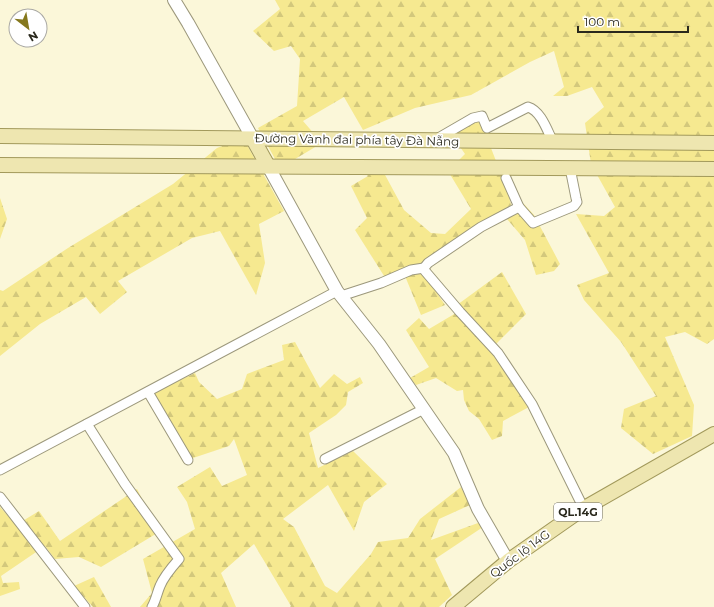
<svg xmlns="http://www.w3.org/2000/svg" width="714" height="607" font-family="Montserrat,sans-serif">
<style>
.forest{fill:url(#forest-firs)}
.lines{fill:none;stroke-linecap:round;stroke-linejoin:round}
.street-casing{stroke:#9c987c;stroke-width:11}
.secondary-casing{stroke:#9c987c;stroke-width:14}
.primary-casing{stroke:#a2995b;stroke-width:16}
.street{stroke:#fff;stroke-width:9}
.secondary{stroke:#fff;stroke-width:12}
.primary{stroke:#eee6b0;stroke-width:14}
.labels{text-anchor:middle;stroke-width:3.5;stroke-linejoin:round;paint-order:stroke}
.shield{fill:#fff;stroke:#6a6961;stroke-width:1}
.shield-label{font-size:11px;font-weight:bold;fill:#2a291d}
.street-label{font-size:12px;fill:#2a291d;stroke:#fff}
</style>
<defs>
<pattern id="forest-firs" width="22" height="20" patternUnits="userSpaceOnUse"><rect width="22" height="20" fill="#f6e990"/><path d="M5 1l3.5 6h-7zM16 11l3.5 6h-7z" fill="#d3c87c"/></pattern>
</defs>
<rect width="100%" height="100%" fill="#fbf7d9"/>
<!-- forest -->
<g class="forest">
<path d="M275,0H714V339L707,344L685,332L665,337L694,405L692,436L653,454L621,428L624,409L656,396L621,342L584,300L577,285L609,273L576,214L604,216L615,207L591,164L585,123L604,107L592,87L567,96H553L564,87L554,51L530,62L471,95L415,108L363,130L344,97L303,121L322,143L280,168L258,128L297,106L300,59L291,46L274,51L253,31L280,9Z"/>
<path d="M480,120L507,189L511,205L418,265L445,305L421,315L405,276L386,279L355,230L367,218L351,186L368,176L364,172L384,173L404,210L431,233L445,234L471,209L448,171L465,154L451,134Z"/>
<path d="M243,138L284,211L259,224L265,263L256,295L220,231L192,238L118,281L127,292L100,314L86,297L40,324L0,356V290L3,291L68,248L173,184L217,148Z"/>
<path d="M0,198L7,219L0,239Z"/>
<path d="M524,204L534,215L560,264L554,271L536,275L525,240L507,219Z"/>
<path d="M502,272L526,314L495,345L457,305Z"/>
<path d="M456,313L492,353L529,407L503,421L502,436L492,440L479,419L469,411L464,400L463,390L457,391L436,378L416,385L410,378L429,367L406,330L419,318L429,329Z"/>
<path d="M295,342L320,388L334,374L347,384L360,377L363,383L348,392L346,405L336,415L309,433L318,468L353,451L387,484L364,502L354,531L328,485L283,519L294,527L325,586L337,593L371,554L378,542L408,538L420,519L461,487L470,505L439,519L431,540L478,523L483,527L435,559L452,595L439,607H290L291,606L254,544L221,573L236,607H140L152,593L143,559L195,529L187,502L177,487L210,467L222,486L247,475L234,439L229,446L190,459L147,396L195,373L199,382L217,399L242,389L247,374L284,360L282,345Z"/>
<path d="M137,489L159,532L101,567L79,557L55,559L45,546L1,576L3,583L19,582L20,589L0,596V507L16,525L39,511L60,541Z"/>
<path d="M94,577L111,607H93L74,586Z"/>
</g>
<g class="lines">
<defs>
<g id="street">
<path d="M435,140L473,118L482,116L487,128L528,107C541,111 547,130 553,142"/>
<path d="M506,178L519,207L533,223L574,206L577,202L576,198L570,168"/>
<path d="M519,207L481,227L428,263L424,268L425,271L460,312L498,353L532,404L584,509"/>
<path d="M341,296L381,283L411,270L424,268"/>
<path d="M148,392L188,460"/>
<path d="M87,424L125,484L179,559C172,567 164,576 160,586C157,593 156,600 152,607"/>
<path d="M325,459L424,409"/>
<path d="M0,470L337,291"/>
<path d="M0,497L85,607"/>
</g>
<g id="secondary">
<path d="M174,0L188,23L253,139"/>
<path d="M268,166L337,291L379,344L454,453L478,509L508,561"/>
</g>
<g id="primary">
<path d="M0,136L714,143"/>
<path d="M253,139L268,166"/>
<path d="M0,165L714,169"/>
<path d="M453,607L508,561L581,510L714,434"/>
</g>
</defs>
<!-- street casing -->
<use href="#street" class="street-casing"/>
<!-- secondary casing -->
<use href="#secondary" class="secondary-casing"/>
<!-- primary casing -->
<use href="#primary" class="primary-casing"/>
<!-- street -->
<use href="#street" class="street"/>
<!-- secondary -->
<use href="#secondary" class="secondary"/>
<!-- primary -->
<use href="#primary" class="primary"/>
</g>
<g class="labels">
<!-- shield labels -->
<rect class="shield" x="554" y="503" width="48" height="18" rx="3"/>
<g class="shield-label">
<text x="578" y="516">QL.14G</text>
</g>
<!-- street labels -->
<g class="street-label">
<text transform="translate(357 140) rotate(1)" y="4">Đường Vành đai phía tây Đà Nẵng</text>
<text transform="translate(520 554) rotate(-37)" y="4">Quốc lộ 14G</text>
</g>
</g>
<!-- north arrow -->
<g transform="translate(28 28) rotate(149)"><circle r="19" fill="#ffffff" stroke="#aaa9a5"/>
<path d="M0-3L7 15L0 10L-7 15Z" fill="#85781d"/>
<text y="-6" font-size="11" font-weight="bold" text-anchor="middle" fill="#2a291d">N</text>
</g>
<!-- scale -->
<path d="M578 26v6h110v-6" fill="none" stroke="#2a291d" stroke-width="2"/>
<text x="584" y="26" font-size="12" fill="#2a291d" stroke="#ffffff" stroke-width="3" paint-order="stroke">100 m</text>
</svg>
